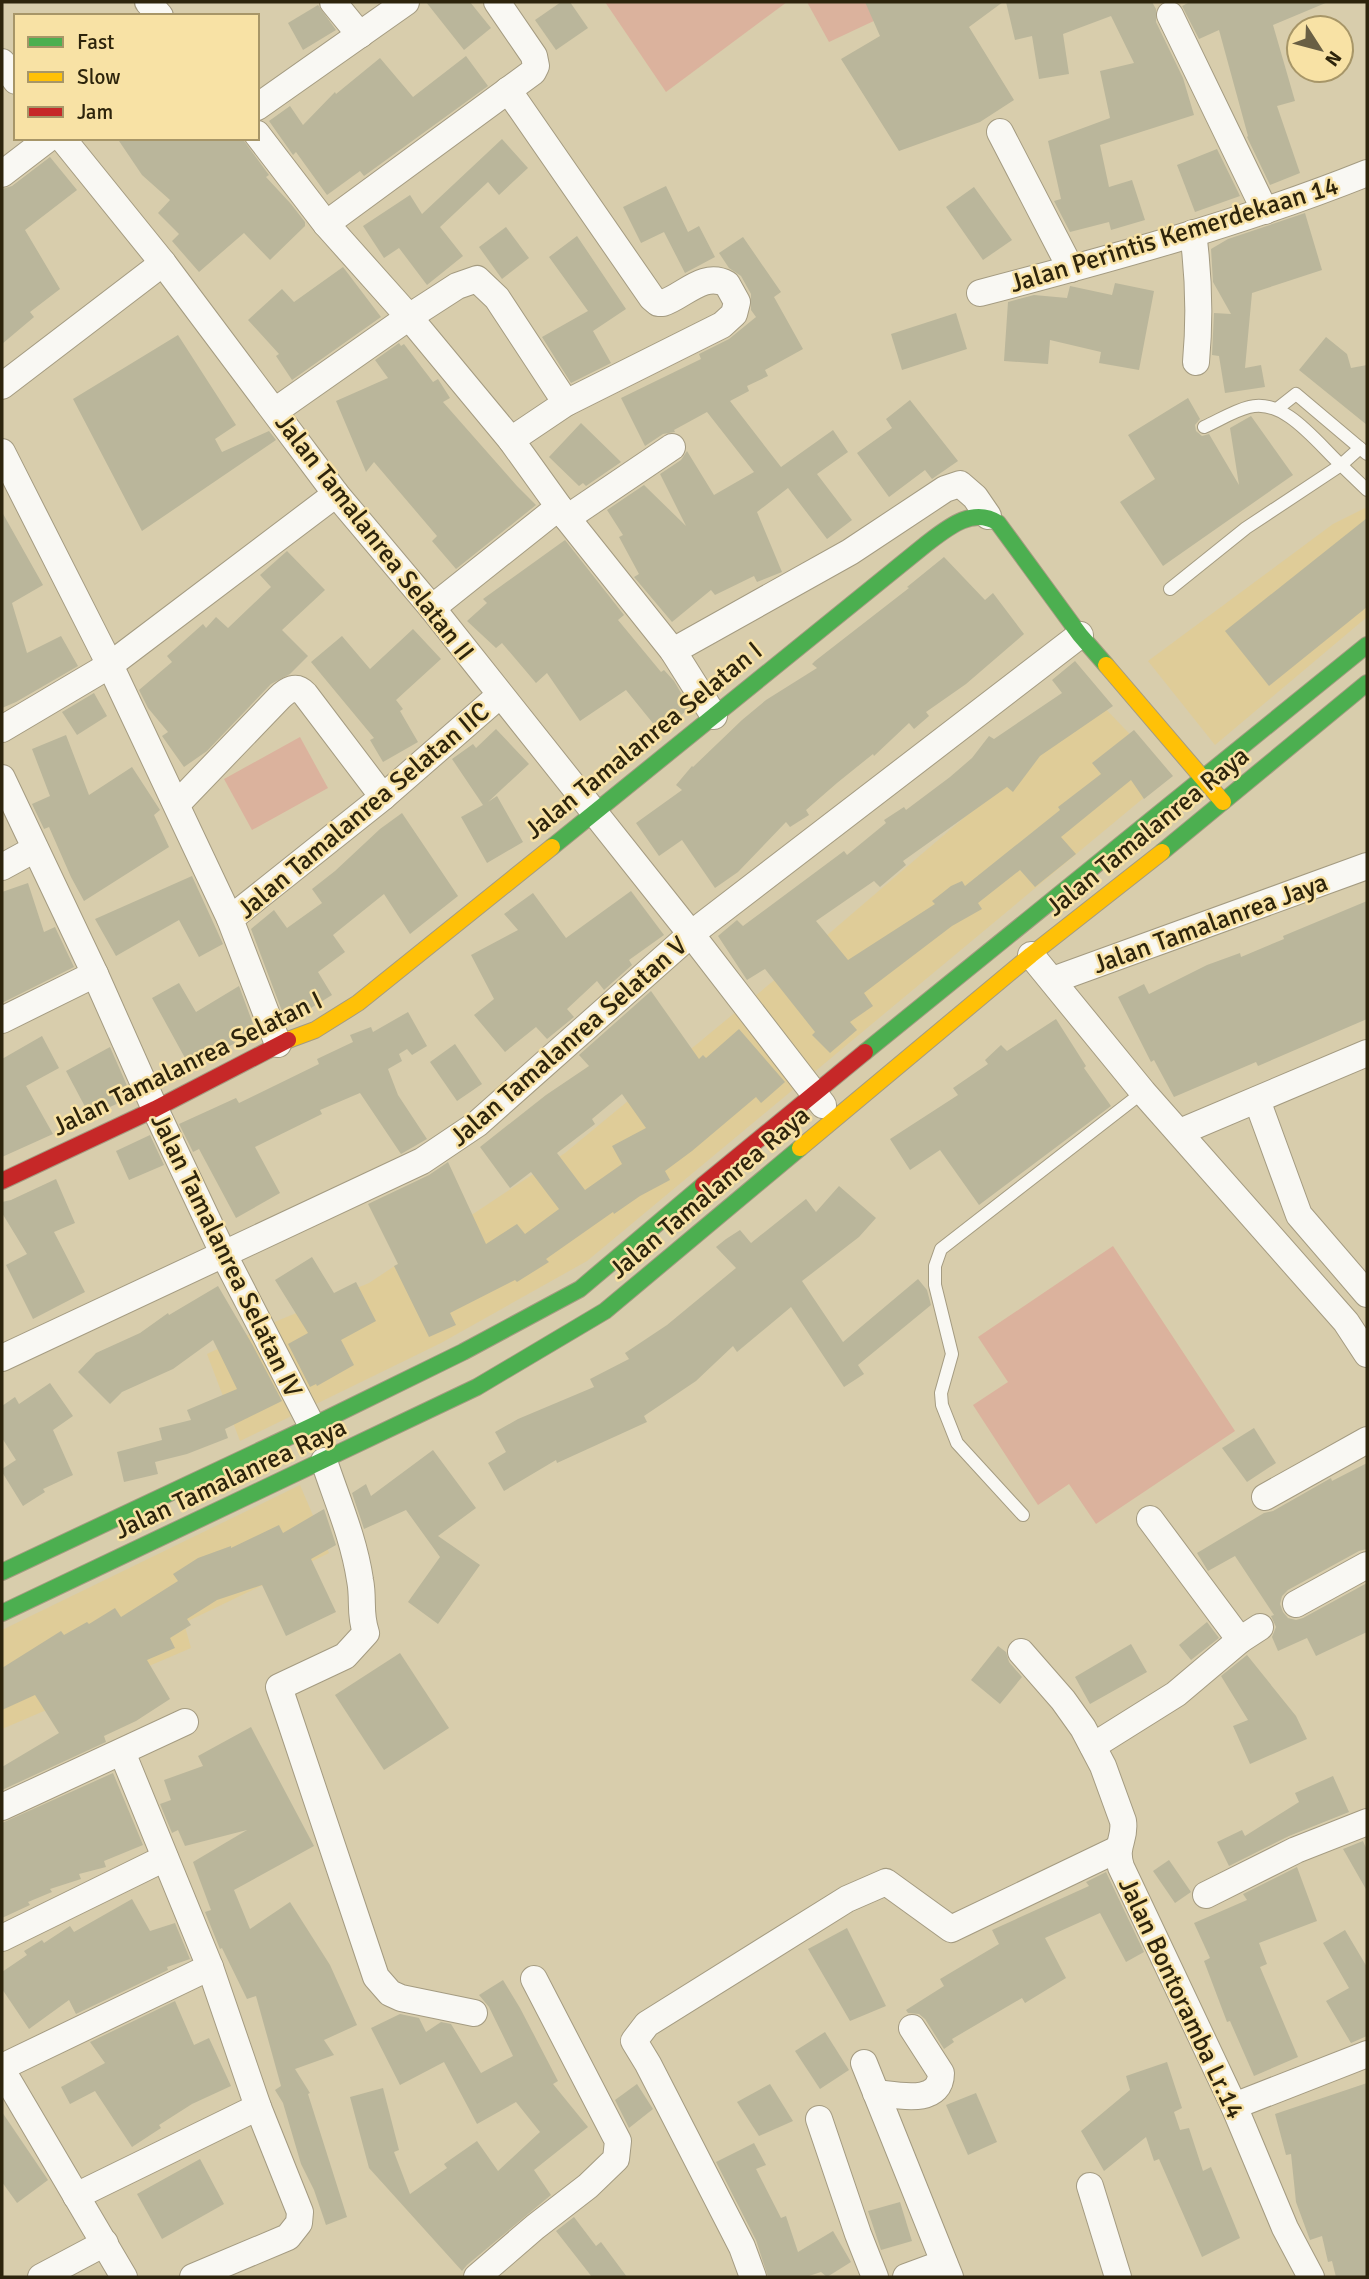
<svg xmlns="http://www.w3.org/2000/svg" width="1369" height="2279" font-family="Signika,sans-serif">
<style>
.built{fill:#dfcc98}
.green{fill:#dbb29d}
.building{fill:#bab69b;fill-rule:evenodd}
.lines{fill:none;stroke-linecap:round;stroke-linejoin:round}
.lane-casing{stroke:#a49b81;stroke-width:14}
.street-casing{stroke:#a49b81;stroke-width:28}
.fast-casing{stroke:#a49b81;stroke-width:18}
.slow-casing{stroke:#a49b81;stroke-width:18}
.jam-casing{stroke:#a49b81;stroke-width:18}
.lane{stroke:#f9f8f3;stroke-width:12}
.street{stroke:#f9f8f3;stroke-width:26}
.fast{stroke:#4caf50;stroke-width:16}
.slow{stroke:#ffc107;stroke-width:16}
.jam{stroke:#c62828;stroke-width:16}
.labels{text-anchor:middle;stroke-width:5;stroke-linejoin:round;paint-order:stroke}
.street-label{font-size:26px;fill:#2d240c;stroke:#f8e2a5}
</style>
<rect width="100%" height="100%" fill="#d8cdac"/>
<!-- built -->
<g class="built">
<path d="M1367,507V617L1215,745L1148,661L1333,524Z"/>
<path d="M1099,702L1170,776L587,1261L441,1343L240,1441L207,1354L277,1321L369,1283L565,1153L783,973Z"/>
<path d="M300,1485L329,1553L184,1623L191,1648L2,1729V1630Z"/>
</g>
<!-- green -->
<g class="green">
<path d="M605,2H787L666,92Z"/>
<path d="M807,2H870L878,19L829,42Z"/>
<path d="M300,737L328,788L252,830L224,779Z"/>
<path d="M1113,1246L1235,1431L1096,1524L1069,1484L1038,1505L973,1405L1008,1382L978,1337Z"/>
</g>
<!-- building -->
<g class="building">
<path d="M426,2H470L491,28L464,50Z"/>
<path d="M561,2H570L588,28L556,50L535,20Z"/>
<path d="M865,2H1003L969,27L1014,100L980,122L899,151L841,59L880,36Z"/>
<path d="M1006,2H1152L1156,9V22L1183,78L1194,115L1100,145L1109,187L1132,180L1145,220L1111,230L1109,222L1070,232L1054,201L1061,199L1048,141L1110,118L1100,71L1134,63L1111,16L1063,34L1069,74L1039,79L1032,36L1015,40Z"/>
<path d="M1190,2H1328L1273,25L1295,101L1277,106L1300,173L1270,185L1247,137L1248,136L1219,30L1199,39L1182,6Z"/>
<path d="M318,5L336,30L303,50L288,23Z"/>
<path d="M466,56L488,86L364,176L360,171L327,195L296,152L293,155L269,121L290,106L303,125L335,92L336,94L380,58L413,97Z"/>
<path d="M117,138H242L269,175L266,177L291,204L305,222V226L270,260L244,233L199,272L172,241L179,234L158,213L170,200L142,175Z"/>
<path d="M502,139L528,168L499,195L488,182L440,227L463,256L427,285L399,248L384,258L363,226L410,195L422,214Z"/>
<path d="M1217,149L1240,196L1195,212L1177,165Z"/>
<path d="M50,157L77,190L25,230L60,289L30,312L34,317L2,344V189L12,186Z"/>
<path d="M666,186L688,232L699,226L715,257L685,273L664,232L641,243L623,207Z"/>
<path d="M974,187L1012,240L983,260L946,207Z"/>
<path d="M1305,213L1322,270L1252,293L1245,368L1261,365L1265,387L1225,393L1219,356L1212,355L1214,313L1231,314L1213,282L1211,249L1228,239Z"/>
<path d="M506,227L529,258L502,279L479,247Z"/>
<path d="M577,236L626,309L593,331L611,363L571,383L542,337L588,311L549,257Z"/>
<path d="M743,237L781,292L774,297L803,349L765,370L768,376L747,386L749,391L730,401L781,467L833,430L848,452L817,474L852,520L827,539L788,488L757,512L782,572L757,582L754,576L715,595L711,590L672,622L634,577L639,574L619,537L623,535L607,510L644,485L686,526L660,474L681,460L687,451L714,495L754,472L707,412L674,430L675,432L663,434L645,446L621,398L701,359L699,354L729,339L756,317L751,310V294L741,276L729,268L719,253Z"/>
<path d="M343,267L381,317L292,380L276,356L279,354L248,320L282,289L294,302Z"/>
<path d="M1115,283L1154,291L1139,370L1099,363L1101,352L1050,340L1048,364L1004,361L1008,302L1034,295L1067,298L1070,286L1112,295Z"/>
<path d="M956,313L967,349L902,370L891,334Z"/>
<path d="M178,335L236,425L215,439L222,452L269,431L276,440L142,531L73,399Z"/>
<path d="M1326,337L1347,354L1351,368L1367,365V425L1299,370Z"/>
<path d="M399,343L401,346L404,344L433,382L438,379L450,398L443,402L517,486L536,505L456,569L432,541L437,536L374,462L366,472L336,401L388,378L375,360Z"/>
<path d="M1188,398L1200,419L1195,425L1196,431L1202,436L1209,434L1239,485L1230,428L1251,416L1293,475L1163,566L1120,502L1155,479L1128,435Z"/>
<path d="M910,400L958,461L932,479L925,470L889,497L857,453L892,428L886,419Z"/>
<path d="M581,423L621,462L586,486L583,483L579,486L549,457Z"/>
<path d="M2,512L43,585L12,603L27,653L61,636L78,666L16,702L2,708Z"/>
<path d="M1367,518V607L1269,686L1225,631Z"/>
<path d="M565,540L624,615L618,620L661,672L664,670L674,681L690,708L660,732L626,690L580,721L547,673L536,683L502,643L496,648L467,621L487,603L483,599Z"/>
<path d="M287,551L325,590L282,630L308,656L290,674L271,684L207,751L184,767L162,736L168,732L148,708L139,690L172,662L167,656L203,624L206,628L216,617L228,628L271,587L260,575Z"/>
<path d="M944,557L985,600L993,593L1024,634L966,684L926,712L929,716L914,729L909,723L874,756L873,754L837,783L806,810L809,815L790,827L786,822L738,872L715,888L682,840L659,856L636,823L682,790L676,785L692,766L693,767L742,720L766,700L817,668L812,664L815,661L909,588L907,587Z"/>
<path d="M413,629L441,659L396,700L403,709L400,711L418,742L383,762L370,740L374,738L311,662L342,636L370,669Z"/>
<path d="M1075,661L1113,706L1040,756L1013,792L1007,787L903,861L906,865L880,887L874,881L816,921L848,960L935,904L932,901L951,886L962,881L965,886L1060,810L1058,807L1101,774L1092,763L1134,730L1173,776L1144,799L1131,780L1061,837L1076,854L1035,887L1020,870L978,903L982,909L952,926L864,993L873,1006L850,1022L857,1030L830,1053L812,1035L815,1032L765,969L747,980L718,936L737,920L743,926L844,851L847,855L886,823L884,820L904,807L906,810L950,777L972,758L989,736L994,739L1062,693L1052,680Z"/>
<path d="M94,693L107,716L77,735L62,712Z"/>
<path d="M496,729L529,764L488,802L497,796L523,842L487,863L461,817L483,805L452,759L473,744L476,748Z"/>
<path d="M66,735L89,795L132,767L160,810L154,815L169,847L84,901L71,877L49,827L44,829L32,804L50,796L32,749Z"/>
<path d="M402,813L458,896L410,934L384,894L333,935L345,952L318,972L332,995L306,1011L295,1015L294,1013L285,1019L251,929L274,910L287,928L322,903L312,889L335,871L380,829Z"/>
<path d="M192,876L223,944L199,957L179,920L116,956L95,919Z"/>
<path d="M28,883L44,932L55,927L74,967L2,1003V892Z"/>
<path d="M631,891L664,935L629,960L632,965L604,990L597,981L567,1009L574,1017L547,1039L536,1027L505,1052L474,1015L494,999L471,955L518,930L504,914L533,893L566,938Z"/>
<path d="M1367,901V1019L1258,1066L1256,1062L1174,1097L1154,1060L1151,1062L1118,997L1144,984L1149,994L1207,965L1240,953L1241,957L1284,939L1283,936Z"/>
<path d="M179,983L196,1012L239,986L256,1032L190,1067L152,998Z"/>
<path d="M651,991L699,1059L703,1055L706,1058L739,1029L785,1082L761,1103L756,1097L692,1151L665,1171L670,1180L640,1196L614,1214L613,1212L546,1259L549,1262L517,1282L515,1280L450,1313L456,1325L429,1337L394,1266L398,1264L368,1204L429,1175L448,1162L486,1244L517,1224L525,1234L559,1209L531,1172L510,1188L480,1147L546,1095L589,1066L579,1055ZM622,1094L646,1128L612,1146L622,1164L585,1190L557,1153L595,1124L592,1119Z"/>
<path d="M408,1012L427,1046L412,1055L407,1049L399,1054L402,1061L388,1069L398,1095L427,1139L401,1154L360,1093L320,1110L322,1114L255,1147L280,1193L236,1218L199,1149L193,1152L179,1124L236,1098L239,1103L319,1064L317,1059L353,1042L350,1035L371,1027L373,1032Z"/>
<path d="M1056,1019L1086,1066L1084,1068L1111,1106L979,1205L940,1150L910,1170L890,1139L958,1095L953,1088L988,1064L985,1060L1001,1045L1007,1051Z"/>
<path d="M42,1036L59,1068L26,1086L53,1134L2,1157V1059Z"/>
<path d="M455,1044L482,1084L457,1101L430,1062Z"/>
<path d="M110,1047L132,1097L90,1116L66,1071Z"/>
<path d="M150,1135L164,1165L129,1180L116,1151Z"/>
<path d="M56,1179L75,1223L54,1232L85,1292L33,1319L6,1265L27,1254L2,1213V1202L11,1200Z"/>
<path d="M839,1186L876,1218L859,1237L802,1281L843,1342L918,1279L927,1290L931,1305L858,1365L864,1374L844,1387L791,1307L737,1352L733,1346L696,1381L644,1416L647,1422L557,1463L556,1460L504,1491L488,1463L506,1452L495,1432L518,1419L594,1387L590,1379L629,1359L625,1353L667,1325L736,1268L716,1247L726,1239L740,1230L751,1243L806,1199L816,1212Z"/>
<path d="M312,1257L334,1293L356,1282L376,1321L341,1340L354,1365L317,1386L316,1384L310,1387L288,1344L308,1333L275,1280Z"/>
<path d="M218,1286L252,1344L282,1401L225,1429L228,1438L187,1454L155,1462L158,1474L124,1482L117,1452L162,1440L159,1428L191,1420L187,1410L237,1389L213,1340L173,1369L122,1392L110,1404L78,1372L96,1353L140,1333L168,1313L169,1315Z"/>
<path d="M50,1383L73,1416L53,1430L73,1475L43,1489L45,1492L23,1506L2,1472V1469L16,1460L2,1438V1406L15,1397L19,1404Z"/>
<path d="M1254,1428L1276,1463L1247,1482L1222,1448Z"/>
<path d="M433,1450L476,1508L438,1536L480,1565L438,1624L408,1602L440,1557L406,1510L364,1529L352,1493L366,1484L371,1496Z"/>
<path d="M1367,1463V1549L1359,1551L1288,1590L1282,1596L1280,1604L1283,1612L1288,1618L1296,1620L1303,1618L1367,1583V1632L1316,1656L1307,1638L1278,1651L1272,1637L1276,1627L1271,1616L1274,1615L1235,1556L1208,1571L1197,1553L1264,1513L1273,1511L1331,1478L1332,1481Z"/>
<path d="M324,1509L336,1545L311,1559L336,1612L286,1636L262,1585L217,1600L187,1619L191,1625L170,1638L175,1648L147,1660L170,1699L136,1721L104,1736L106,1742L2,1790V1767L59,1733L35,1695L2,1710V1668L61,1631L64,1635L87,1622L89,1624L115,1608L121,1617L178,1581L173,1574L198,1558L231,1546V1548L279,1525L283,1533Z"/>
<path d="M1207,1622L1219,1638L1191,1660L1179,1645Z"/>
<path d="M1131,1644L1147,1672L1090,1704L1075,1677Z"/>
<path d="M998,1646L1006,1652L1009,1662L1022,1677L1000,1704L971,1680Z"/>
<path d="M400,1653L449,1728L384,1770L335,1695Z"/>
<path d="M1247,1655L1296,1716L1307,1739L1250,1764L1233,1726L1248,1720L1221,1676Z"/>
<path d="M251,1727L314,1846L234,1890L250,1929L290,1902L330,1965L357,2025L324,2040L334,2055L295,2069L310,2093L308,2094L347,2217L326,2225L314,2190L301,2164L283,2103L275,2090L281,2086L256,1996L247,1999L222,1948L220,1949L205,1912L211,1910L193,1862L247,1830L185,1846L178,1830L172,1833L160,1804L171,1800L164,1780L203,1766L198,1756Z"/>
<path d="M113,1773L143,1845L104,1861L106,1867L79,1874L81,1879L50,1889L52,1892L28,1902L30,1905L2,1918V1823Z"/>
<path d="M1333,1776L1349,1812L1289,1836L1229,1866L1217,1842L1242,1830L1245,1836L1299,1802L1295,1793Z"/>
<path d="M1363,1841L1367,1850V1891L1343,1849Z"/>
<path d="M1169,1860L1191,1892L1175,1903L1153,1871Z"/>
<path d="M1297,1867L1317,1921L1259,1943L1267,1964L1260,1967L1298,2057L1254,2076L1230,2021L1227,2022L1204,1961L1210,1958L1194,1923L1247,1900L1243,1894Z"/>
<path d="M1106,1872L1144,1952L1126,1962L1100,1913L1045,1938L1066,1978L1025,2003L1022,1998L952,2039L954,2042L944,2049L925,2019L919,2014L908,2013L906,2010L944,1986L940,1979L999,1944L992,1930L1089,1886L1086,1882Z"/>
<path d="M132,1899L150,1931L175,1923L190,1959L167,1967L168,1970L76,2014L69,2000L29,2029L2,1989V1972L27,1955L24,1951L42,1940L44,1943L70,1926L74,1932Z"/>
<path d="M847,1928L886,2006L850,2021L808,1949Z"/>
<path d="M1345,1930L1367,1967V2036L1351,2043L1326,2001L1349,1988L1323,1943Z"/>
<path d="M503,1980L520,2008L558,2081L553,2084L588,2127L534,2170L551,2195L467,2265L462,2271L369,2168L350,2097L383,2088L399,2150L394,2152L410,2194L447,2168L444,2164L477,2141L498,2171L540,2132L516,2102L477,2124L444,2062L400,2085L371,2028L400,2014L419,2018L426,2032L441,2022L451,2024L481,2073L513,2056L489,2007L479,1995Z"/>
<path d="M175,2001L194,2045L209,2038L231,2086L192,2104L159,2125L161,2128L132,2147L95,2091L70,2104L61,2087L105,2063L90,2042Z"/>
<path d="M825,2032L849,2070L820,2089L795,2051Z"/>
<path d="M1167,2062L1182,2108L1174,2112L1180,2130L1189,2128L1203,2171L1211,2167L1240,2238L1202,2257L1159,2159L1154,2161L1146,2137L1104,2171L1081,2131L1130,2090L1126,2076Z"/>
<path d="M1367,2083V2277H1336L1332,2261L1328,2262L1322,2236L1310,2240L1296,2202L1291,2154L1286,2155L1275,2114Z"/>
<path d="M637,2084L653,2109L629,2128L615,2100Z"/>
<path d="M770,2084L793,2121L759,2136L737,2102Z"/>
<path d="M976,2093L997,2142L968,2155L946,2105Z"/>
<path d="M2,2112L48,2180L17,2203L2,2182Z"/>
<path d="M754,2143L766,2165L756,2169L781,2218L786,2216L798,2252L833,2231L851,2262L827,2277L821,2272L806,2277H768L756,2240L716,2162Z"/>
<path d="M200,2159L224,2204L162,2239L137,2194Z"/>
<path d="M900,2202L912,2241L881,2250L868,2211Z"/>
<path d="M574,2217L596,2246L601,2242L627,2277H592L556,2231Z"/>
</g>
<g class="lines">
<defs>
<g id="lane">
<path d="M1277,409L1296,394L1367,454"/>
<path d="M1204,427C1218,421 1233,411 1249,407C1284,397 1318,444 1341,465L1360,448"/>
<path d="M1170,589L1246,528L1341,465L1367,490"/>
<path d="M1023,1515L957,1443L942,1405L941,1393L952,1354L935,1285V1266L941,1249L1143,1092"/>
</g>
<g id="street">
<path d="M148,2L160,16"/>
<path d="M333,2L360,35"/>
<path d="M1170,15L1265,211"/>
<path d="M2,62L16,81"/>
<path d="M508,90L652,298L658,303H663C684,296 704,271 727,284L737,302L734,314L722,325L566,403L511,440"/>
<path d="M257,107L406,2"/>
<path d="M1000,132L1071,269"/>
<path d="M257,134L326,224L409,317L511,440L567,518L673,651L714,716"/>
<path d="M62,138L163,263L336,494L432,608L691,934L823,1105"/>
<path d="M2,174L49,138"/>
<path d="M326,224L533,72L536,66L534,56L497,2"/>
<path d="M1193,233C1199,277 1200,318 1196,362"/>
<path d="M980,293C1110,259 1242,223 1367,173"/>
<path d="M2,386L163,263"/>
<path d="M275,411L409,317L457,286L477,279L497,298L566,403"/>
<path d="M2,452L110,665L230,919"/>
<path d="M567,518L672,447"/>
<path d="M432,608L559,507"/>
<path d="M673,651L850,552L945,489L960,484L975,497L988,516"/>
<path d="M2,729L110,665L336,494"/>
<path d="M2,778L95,974L155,1109L224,1255L312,1426"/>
<path d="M177,804L279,698C287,690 296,684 305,694L383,797"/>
<path d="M2,867L35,849"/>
<path d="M1031,955L1143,1092L1346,1322L1367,1354"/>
<path d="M1053,980L1367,866"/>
<path d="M2,1020L95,974"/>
<path d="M278,1044L230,919L383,797L500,695"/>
<path d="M1257,1100L1299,1215L1367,1294"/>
<path d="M1180,1132L1367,1053"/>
<path d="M2,1358L422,1161L477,1124L691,934L1080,635"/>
<path d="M324,1461C337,1500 354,1539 360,1580C364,1600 359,1613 366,1633L345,1656L279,1687L376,1977L390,1993L401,1998L474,2013"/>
<path d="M1265,1497L1367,1440"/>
<path d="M1150,1519L1240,1640"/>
<path d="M1296,1604L1367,1565"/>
<path d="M1021,1652L1063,1700L1083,1728L1103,1766L1123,1821C1126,1840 1114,1845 1121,1867L1234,2106L1285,2228L1311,2277"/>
<path d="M1093,1746L1176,1694L1240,1640L1260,1627"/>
<path d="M122,1752L210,1967L258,2107L300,2212L299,2223L288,2237L193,2277"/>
<path d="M2,1807L185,1722"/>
<path d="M1206,1895L1296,1850L1367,1822"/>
<path d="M2,1938L165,1858"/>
<path d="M864,2063L950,2277"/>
<path d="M2,2067L210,1967"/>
<path d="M2,2070L124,2277"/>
<path d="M876,2093C897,2095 941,2106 941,2073L912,2028"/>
<path d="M1234,2106L1367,2054"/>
<path d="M819,2119L858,2234L875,2277"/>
<path d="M1090,2186L1118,2277"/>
<path d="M76,2196L258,2107"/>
<path d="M41,2277L105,2243"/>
<path d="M477,2277L535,2227L588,2186L616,2159L618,2141L534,1979"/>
<path d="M753,2277L742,2247L648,2064L634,2041L647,2024L847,1899L886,1882L951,1929L1118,1849"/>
<path d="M906,2277L944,2263"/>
</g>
<g id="fast">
<path d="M552,847L925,545C946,529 972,506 998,523L1080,635L1106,665"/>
<path d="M1162,852L1367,683"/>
<path d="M865,1052L1367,645"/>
<path d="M2,1572L312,1426L463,1352L580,1289L703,1185"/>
<path d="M2,1613L477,1387L605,1311L800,1148"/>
</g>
<g id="slow">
<path d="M1106,665L1223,802"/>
<path d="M288,1040L315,1030L358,1003L552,847"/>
<path d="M800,1148L1031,955L1162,852"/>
</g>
<g id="jam">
<path d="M2,1181L155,1109L288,1040"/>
<path d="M703,1185L865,1052"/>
</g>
</defs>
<!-- lane casing -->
<use href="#lane" class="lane-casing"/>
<!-- street casing -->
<use href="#street" class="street-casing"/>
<!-- fast casing -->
<use href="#fast" class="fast-casing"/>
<!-- slow casing -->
<use href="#slow" class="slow-casing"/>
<!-- jam casing -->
<use href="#jam" class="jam-casing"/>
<!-- lane -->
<use href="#lane" class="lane"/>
<!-- street -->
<use href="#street" class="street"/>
<!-- fast -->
<use href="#fast" class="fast"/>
<!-- slow -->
<use href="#slow" class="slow"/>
<!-- jam -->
<use href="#jam" class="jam"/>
</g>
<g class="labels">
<!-- street labels -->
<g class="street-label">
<text transform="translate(1174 234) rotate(-17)" y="9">Jalan Perintis Kemerdekaan 14</text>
<text transform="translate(375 537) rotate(52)" y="9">Jalan Tamalanrea Selatan II</text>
<text transform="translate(643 740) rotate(-39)" y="9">Jalan Tamalanrea Selatan I</text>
<text transform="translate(363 810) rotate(-40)" y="9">Jalan Tamalanrea Selatan IIC</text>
<text transform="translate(1147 831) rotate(-39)" y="9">Jalan Tamalanrea Raya</text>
<text transform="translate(1210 923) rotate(-20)" y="9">Jalan Tamalanrea Jaya</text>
<text transform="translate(568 1041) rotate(-41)" y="9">Jalan Tamalanrea Selatan V</text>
<text transform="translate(187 1063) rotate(-26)" y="9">Jalan Tamalanrea Selatan I</text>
<text transform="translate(709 1192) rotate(-40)" y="9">Jalan Tamalanrea Raya</text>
<text transform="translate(227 1255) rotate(64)" y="9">Jalan Tamalanrea Selatan IV</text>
<text transform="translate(230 1478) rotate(-25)" y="9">Jalan Tamalanrea Raya</text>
<text transform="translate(1182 1998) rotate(65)" y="9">Jalan Bontoramba Lr.14</text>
</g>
</g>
<!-- border -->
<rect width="1369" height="2279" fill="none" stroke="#2d240c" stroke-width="7"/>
<!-- legend -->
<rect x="14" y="14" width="245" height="126" fill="#f8e2a5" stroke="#a79668" stroke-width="2"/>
<rect x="28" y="37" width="35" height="10" fill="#4caf50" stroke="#a79668" stroke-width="2"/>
<text x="77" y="49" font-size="21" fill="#2d240c">Fast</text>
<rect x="28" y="72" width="35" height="10" fill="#ffc107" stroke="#a79668" stroke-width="2"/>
<text x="77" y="84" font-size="21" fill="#2d240c">Slow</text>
<rect x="28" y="107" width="35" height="10" fill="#c62828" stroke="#a79668" stroke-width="2"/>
<text x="77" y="119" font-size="21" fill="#2d240c">Jam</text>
<!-- north arrow -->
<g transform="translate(1320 49) rotate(126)"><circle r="33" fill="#f8e2a5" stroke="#a79668" stroke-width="2"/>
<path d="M0-5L12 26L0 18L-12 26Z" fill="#695f44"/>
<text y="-10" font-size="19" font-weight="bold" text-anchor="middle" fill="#2d240c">N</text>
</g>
</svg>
